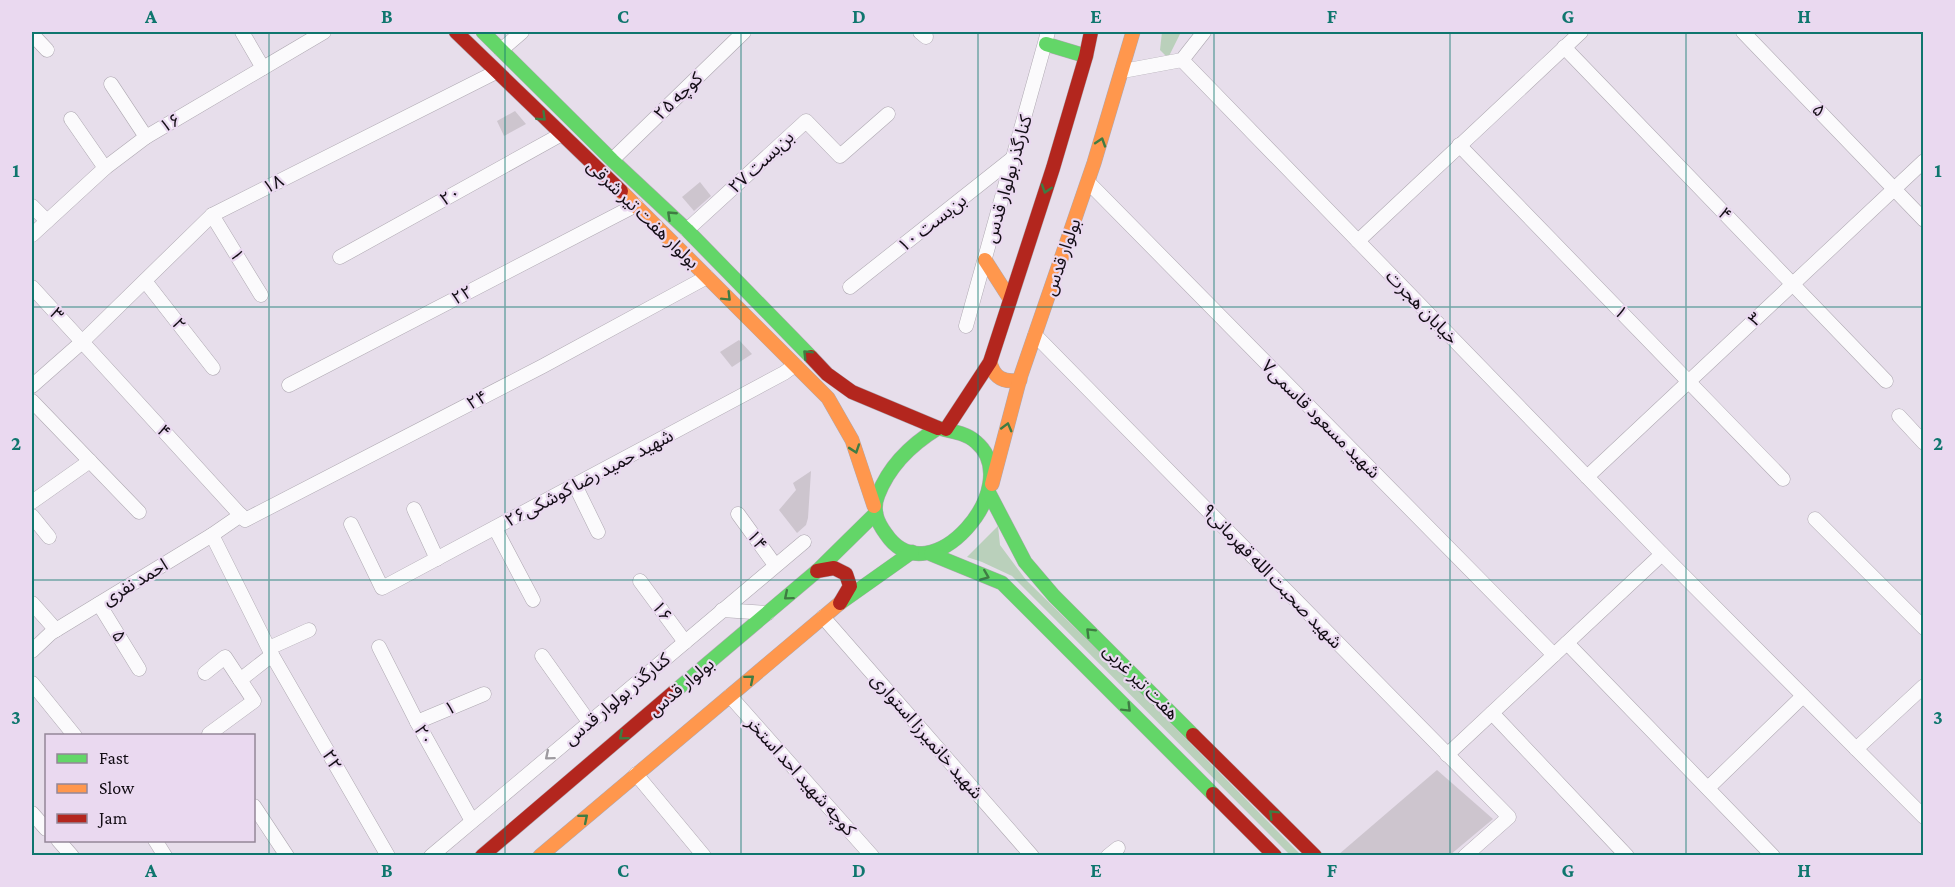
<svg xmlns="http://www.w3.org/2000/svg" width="1955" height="887" font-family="'Crimson Pro','Noto Sans Arabic',serif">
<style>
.green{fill:#bad0bb}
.building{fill:#cdc5ce}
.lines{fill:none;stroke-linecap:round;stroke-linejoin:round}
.street-casing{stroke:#aea8b1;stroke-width:15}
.fast-casing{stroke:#aea8b1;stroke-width:15}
.slow-casing{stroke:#aea8b1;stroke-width:15}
.jam-casing{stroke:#aea8b1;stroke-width:15}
.street{stroke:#fbfafc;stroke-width:14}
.fast{stroke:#63d668;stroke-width:14}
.slow{stroke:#ff974d;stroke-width:14}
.jam{stroke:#b3261e;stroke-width:14}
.oneway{stroke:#3f7c43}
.oneway2{stroke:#9e9ba0}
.grid{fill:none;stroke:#0f766e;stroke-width:1.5;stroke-opacity:0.55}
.labels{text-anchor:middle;stroke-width:4.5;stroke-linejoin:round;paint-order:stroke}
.street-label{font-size:18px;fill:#130d15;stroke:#ead9f0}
.neatline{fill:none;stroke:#0f766e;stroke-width:2}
.grid-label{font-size:20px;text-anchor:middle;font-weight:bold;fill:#0f766e}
</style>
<rect width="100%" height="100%" fill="#e7deeb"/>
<!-- green -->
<g class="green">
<path d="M1162,32H1181L1168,58L1160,50Z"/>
<path d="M998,526L1000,545L1026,580L1112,664L1301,855H1290L1012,576L982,562L967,557Z"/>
</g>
<!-- building -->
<g class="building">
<path d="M515,111L526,124L504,136L497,121Z"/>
<path d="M700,182L711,196L694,211L682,197Z"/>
<path d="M739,340L752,354L732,367L720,352Z"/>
<path d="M811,471L808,518L806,525L797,533L779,510L796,490L793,483Z"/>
<path d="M1437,770L1493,819L1450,855H1338Z"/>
</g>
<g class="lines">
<defs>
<g id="street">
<path d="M242,32L263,68"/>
<path d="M920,32L926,37"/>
<path d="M1743,32L1924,220"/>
<path d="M32,34L47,50"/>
<path d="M1564,47L1886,381"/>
<path d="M501,50L522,32"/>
<path d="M1182,60L1662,554L1924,817"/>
<path d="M1123,71L1182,60L1204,32"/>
<path d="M111,84L146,137"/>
<path d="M71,119L105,168"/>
<path d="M1459,145L1783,479"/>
<path d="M612,160L744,32"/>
<path d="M1088,182L1554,655"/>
<path d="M32,206L47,221"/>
<path d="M212,215L261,295"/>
<path d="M687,230L806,121L840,156L888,114"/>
<path d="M32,235L105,168L146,137L324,32"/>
<path d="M1358,241L1581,32"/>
<path d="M340,257L560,135"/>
<path d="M145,281L213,368"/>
<path d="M32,287L245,520L543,366L707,277"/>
<path d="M850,287L1013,158"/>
<path d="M966,326L1048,32"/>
<path d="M1035,335L1509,817L1465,856"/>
<path d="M289,385L636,205"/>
<path d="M32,386L82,342L212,215L496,72"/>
<path d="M32,401L139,512"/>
<path d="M1899,416L1924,443"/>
<path d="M1587,477L1924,161"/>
<path d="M575,485L598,532"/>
<path d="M32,502L90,461"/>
<path d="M414,509L437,559"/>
<path d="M738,514L775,565"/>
<path d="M32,516L49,537"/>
<path d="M1815,519L1924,628"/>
<path d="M351,524L382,588L784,373L795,365"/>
<path d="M495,528L533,600"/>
<path d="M212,535L272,655L388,856"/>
<path d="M640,581L685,642"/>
<path d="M32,603L56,630"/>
<path d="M99,604L139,669"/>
<path d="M722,610L768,613"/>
<path d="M823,617L1032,856"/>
<path d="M1567,643L1773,856"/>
<path d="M379,647L417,722L472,821"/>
<path d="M269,648L309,630"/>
<path d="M32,651L51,633L212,535L241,515"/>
<path d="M542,656L589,722"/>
<path d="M205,673L225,657L254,701L209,734"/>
<path d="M240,680L272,655"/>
<path d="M32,683L75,736"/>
<path d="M730,696L872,856"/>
<path d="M1492,713L1627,856"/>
<path d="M417,722L484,694"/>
<path d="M1856,749L1924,686"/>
<path d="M1447,755L1662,554"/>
<path d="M636,774L704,856"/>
<path d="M1708,788L1803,696"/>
<path d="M254,806L287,856"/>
<path d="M32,813L46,829"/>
<path d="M58,840L72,856"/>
<path d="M155,840L165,856"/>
<path d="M431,856L804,542"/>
<path d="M1108,856L1118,848"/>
</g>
<g id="fast">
<path d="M483,32L612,160L687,230L811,357"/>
<path d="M1046,44L1086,56"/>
<path d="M938,428C951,431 966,433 976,442C1027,485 930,599 886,534C877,522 872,510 878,495C889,466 912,444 938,428Z"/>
<path d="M989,493L1025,562L1054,596L1193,735"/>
<path d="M931,554L1002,583L1213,794"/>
<path d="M840,603L912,552"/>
<path d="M674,692L817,571L876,513"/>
</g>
<g id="slow">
<path d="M621,191L828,398L852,440L874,506"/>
<path d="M985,260L1010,299"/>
<path d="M990,362C994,378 1004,383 1020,380"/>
<path d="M992,484L1020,378L1094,163L1133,32"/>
<path d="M540,856L840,603"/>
</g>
<g id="jam">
<path d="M456,32L621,191"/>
<path d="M811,357L827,374L852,392L938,428"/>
<path d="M946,429L990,362L1053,168L1086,56L1091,32"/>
<path d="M817,571L834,568L846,574L850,586L840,603"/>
<path d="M1193,735L1315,856"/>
<path d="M1213,794L1275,856"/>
<path d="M482,856L674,692"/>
</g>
</defs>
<!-- street casing -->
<use href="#street" class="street-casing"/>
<!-- fast casing -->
<use href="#fast" class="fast-casing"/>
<!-- slow casing -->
<use href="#slow" class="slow-casing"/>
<!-- jam casing -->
<use href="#jam" class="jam-casing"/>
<!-- street -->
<use href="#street" class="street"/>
<!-- fast -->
<use href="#fast" class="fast"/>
<!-- slow -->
<use href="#slow" class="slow"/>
<!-- jam -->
<use href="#jam" class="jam"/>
</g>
<!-- one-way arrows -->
<defs><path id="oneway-chevron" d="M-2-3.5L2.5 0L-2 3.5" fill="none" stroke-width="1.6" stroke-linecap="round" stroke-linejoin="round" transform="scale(1.5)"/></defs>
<g class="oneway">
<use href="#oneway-chevron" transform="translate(542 117) rotate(44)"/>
<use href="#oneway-chevron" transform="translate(1101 142) rotate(-72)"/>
<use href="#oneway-chevron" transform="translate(1046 189) rotate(108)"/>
<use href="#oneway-chevron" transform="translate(671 215) rotate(-137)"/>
<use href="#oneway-chevron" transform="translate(727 297) rotate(45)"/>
<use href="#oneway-chevron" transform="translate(807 354) rotate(-135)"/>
<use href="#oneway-chevron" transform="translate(1007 427) rotate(-75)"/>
<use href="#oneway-chevron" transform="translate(855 449) rotate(71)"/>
<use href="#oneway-chevron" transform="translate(985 576) rotate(22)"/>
<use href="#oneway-chevron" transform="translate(788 596) rotate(140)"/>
<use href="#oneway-chevron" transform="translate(1090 632) rotate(-135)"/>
<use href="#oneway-chevron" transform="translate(750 679) rotate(-40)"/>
<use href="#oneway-chevron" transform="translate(1127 708) rotate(45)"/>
<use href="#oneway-chevron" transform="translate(623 736) rotate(140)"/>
<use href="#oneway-chevron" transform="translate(1273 814) rotate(-135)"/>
<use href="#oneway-chevron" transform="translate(584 818) rotate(-40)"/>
</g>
<use class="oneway2" href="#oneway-chevron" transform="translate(549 756) rotate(140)"/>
<!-- grid -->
<path class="grid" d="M269,32V856M505,32V856M741,32V856M978,32V856M1214,32V856M1450,32V856M1686,32V856M32,307H1924M32,580H1924"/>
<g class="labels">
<!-- street labels -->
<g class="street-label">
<text transform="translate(678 96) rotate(-44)" y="6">کوچه ۲۵</text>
<text transform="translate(1819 110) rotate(46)" y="6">۵</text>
<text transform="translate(170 123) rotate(-30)" y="6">۱۶</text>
<text transform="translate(761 162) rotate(-43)" y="6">بن‌بست ۲۷</text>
<text transform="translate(1008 179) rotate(-74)" y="6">کنارگذر بولوار قدس</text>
<text transform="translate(273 184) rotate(-27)" y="6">۱۸</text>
<text transform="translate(450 196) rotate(-29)" y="6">۲۰</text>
<text transform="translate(643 214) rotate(44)" y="6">بولوار هفت تیر شرقی</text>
<text transform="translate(1725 214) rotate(46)" y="6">۴</text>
<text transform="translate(932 223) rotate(-38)" y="6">بن‌بست ۱۰</text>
<text transform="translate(237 255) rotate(59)" y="6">۱</text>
<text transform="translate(1062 257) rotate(-71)" y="6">بولوار قدس</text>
<text transform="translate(462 295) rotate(-27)" y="6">۲۲</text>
<text transform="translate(1422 307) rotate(46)" y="6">خیابان هجرت</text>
<text transform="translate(1621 312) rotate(46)" y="6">۱</text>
<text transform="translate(57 314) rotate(48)" y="6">۳</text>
<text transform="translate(1755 319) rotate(-43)" y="6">۳</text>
<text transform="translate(179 324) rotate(52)" y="6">۲</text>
<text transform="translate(477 400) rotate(-27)" y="6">۲۴</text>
<text transform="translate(1321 419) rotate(45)" y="6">شهید مسعود قاسمی۷</text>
<text transform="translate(164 431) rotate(48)" y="6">۴</text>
<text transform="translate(589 478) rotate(-28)" y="6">شهید حمید رضا کوشکی۲۶</text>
<text transform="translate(757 540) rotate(54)" y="6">۱۴</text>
<text transform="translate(1272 576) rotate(46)" y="6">شهید صحبت الله قهرمانی۹</text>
<text transform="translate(135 582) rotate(-31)" y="6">احمد نفری</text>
<text transform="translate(662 611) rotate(54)" y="6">۱۶</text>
<text transform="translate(119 636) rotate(58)" y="6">۵</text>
<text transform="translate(1141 682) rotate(45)" y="6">هفت تیر غربی</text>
<text transform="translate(681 687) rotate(-40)" y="6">بولوار قدس</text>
<text transform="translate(617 699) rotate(-40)" y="6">کنارگذر بولوار قدس</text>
<text transform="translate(450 708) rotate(-23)" y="6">۱</text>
<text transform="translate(424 735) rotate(61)" y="6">۲۰</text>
<text transform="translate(927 736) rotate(49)" y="6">شهید خانمیرزا استواری</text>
<text transform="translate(332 760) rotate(60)" y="6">۲۲</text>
<text transform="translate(801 776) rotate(48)" y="6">کوچه شهید احد استخر</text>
</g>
</g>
<!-- border -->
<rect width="1955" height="887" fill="none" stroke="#ead9f0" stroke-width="66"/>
<!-- legend -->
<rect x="45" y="734" width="210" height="108" fill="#ead9f0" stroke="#948798" stroke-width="1.5"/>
<rect x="57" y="754" width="30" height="9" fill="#63d668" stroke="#948798" stroke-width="1.5"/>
<text x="99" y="764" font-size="18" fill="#130d15">Fast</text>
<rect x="57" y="784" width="30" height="9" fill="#ff974d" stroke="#948798" stroke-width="1.5"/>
<text x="99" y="794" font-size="18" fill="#130d15">Slow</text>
<rect x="57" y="814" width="30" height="9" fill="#b3261e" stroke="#948798" stroke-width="1.5"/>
<text x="99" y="824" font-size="18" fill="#130d15">Jam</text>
<rect x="33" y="33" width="1889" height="821" class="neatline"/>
<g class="grid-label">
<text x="151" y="23">A</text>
<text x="387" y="23">B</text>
<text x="623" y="23">C</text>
<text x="859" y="23">D</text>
<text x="1096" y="23">E</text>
<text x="1332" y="23">F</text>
<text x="1568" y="23">G</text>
<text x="1804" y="23">H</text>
<text x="16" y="177">1</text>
<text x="1938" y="177">1</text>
<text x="16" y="450">2</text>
<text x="1938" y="450">2</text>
<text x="16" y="724">3</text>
<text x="1938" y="724">3</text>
<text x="151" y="877">A</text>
<text x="387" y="877">B</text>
<text x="623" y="877">C</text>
<text x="859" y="877">D</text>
<text x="1096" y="877">E</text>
<text x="1332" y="877">F</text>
<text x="1568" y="877">G</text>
<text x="1804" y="877">H</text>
</g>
</svg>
